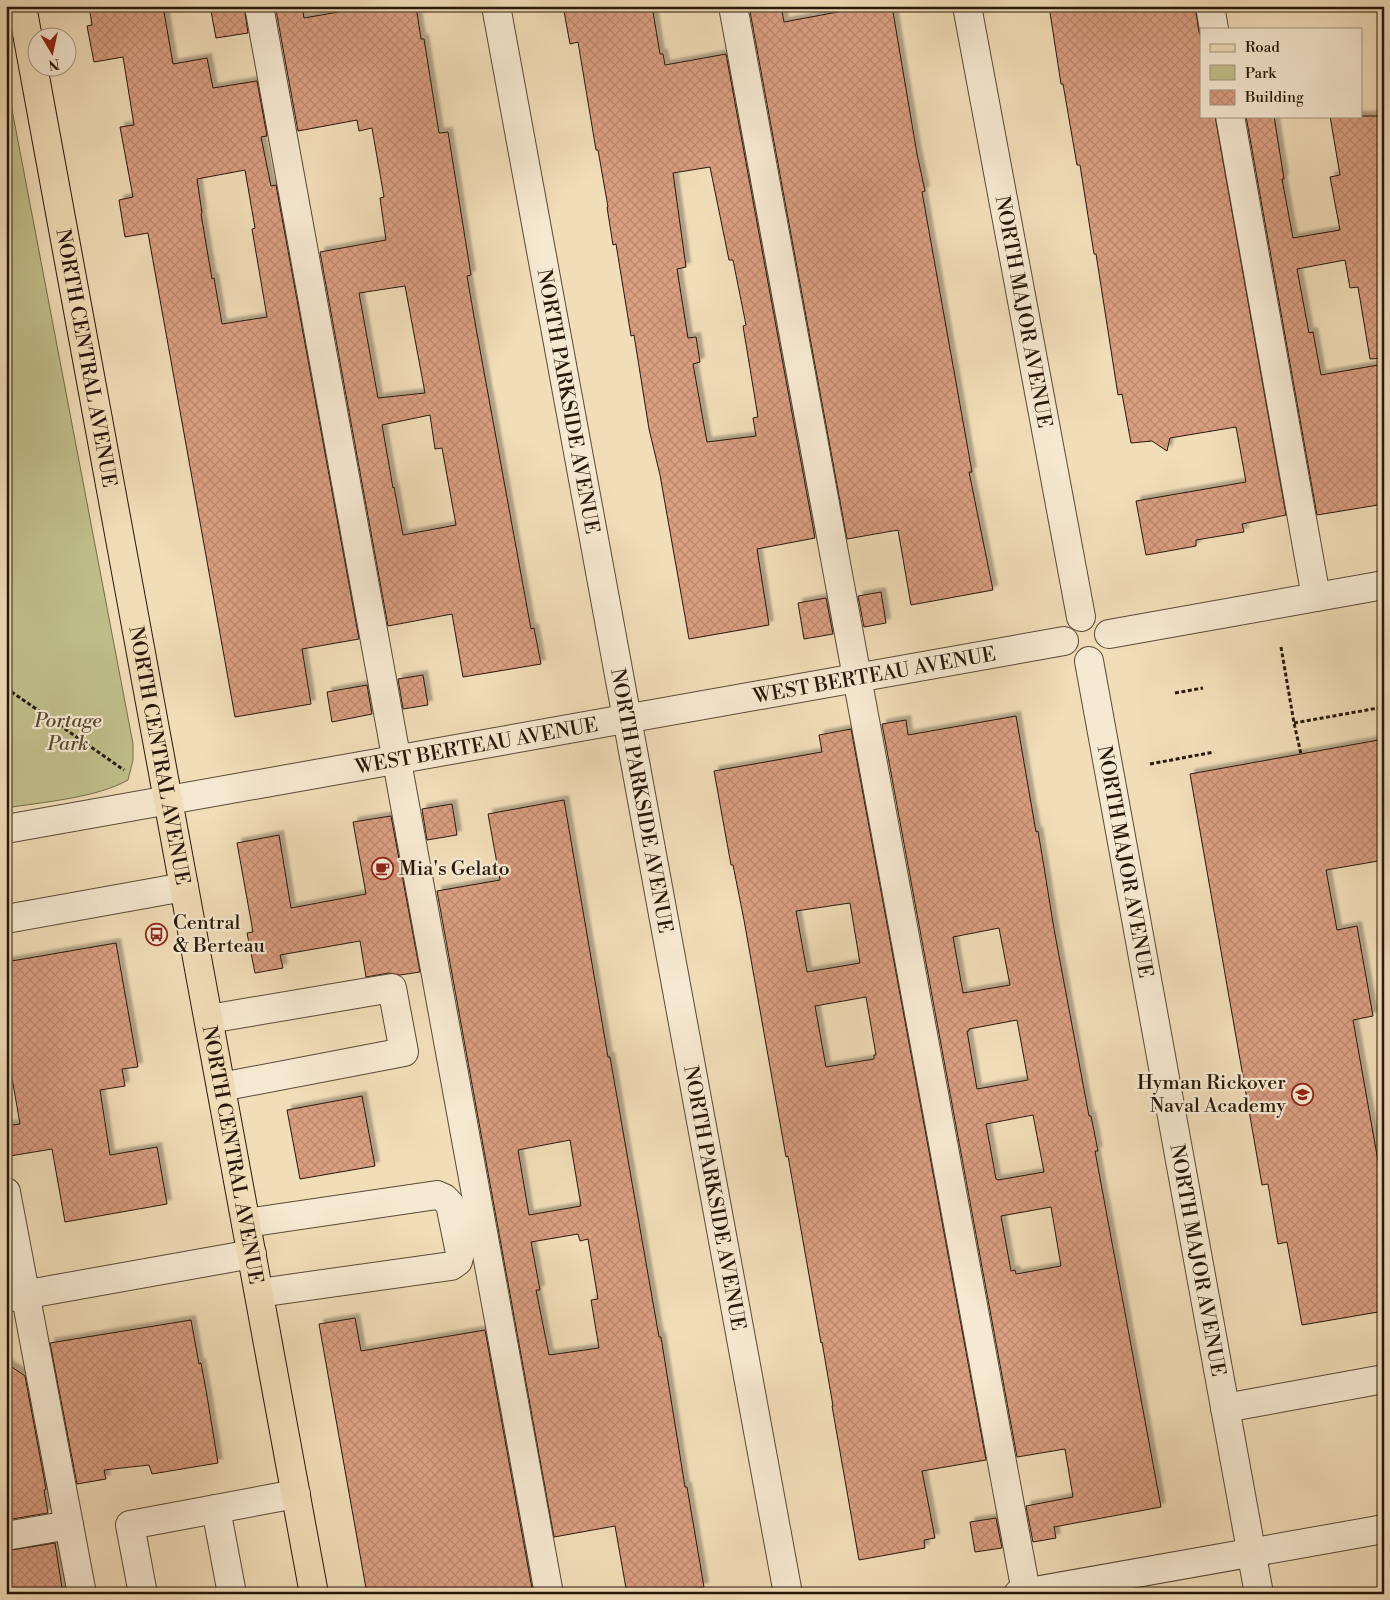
<svg xmlns="http://www.w3.org/2000/svg" width="1390" height="1600" font-family="'Libre Bodoni',serif">
<style>
.park{fill:#c0bf8b;stroke:#746c4a}
.building{fill:url(#building-cross-hatch);stroke:#28180a;fill-rule:evenodd;filter:url(#shadow)}
.lines{fill:none;stroke-linecap:round;stroke-linejoin:round}
.minor-casing{stroke:#5a4936;stroke-width:30}
.major-casing{stroke:#28180a;stroke-width:30}
.path{stroke:#28180a;stroke-width:3;stroke-dasharray:4 2.5;stroke-linecap:butt}
.minor{stroke:#f6e9d1;stroke-width:28}
.major{stroke:#f1ddb8;stroke-width:28}
.labels{text-anchor:middle;stroke-width:4.5;stroke-linejoin:round;paint-order:stroke}
.street-label{font-size:20px;fill:#28180a;stroke:#f6e9d1}
.park-label{font-size:20px;font-style:italic;fill:#564a31;stroke:#f6e9d1}
.poi-label{font-size:20px;fill:#28180a;stroke:#f6e9d1;text-anchor:start}
</style>
<defs>
<pattern id="building-cross-hatch" width="8" height="8" patternUnits="userSpaceOnUse" patternTransform="scale(1.25)"><rect width="8" height="8" fill="#da9e81"/><path d="M0 0l8 8M0 8l8-8" fill="none" stroke="#bb876e"/></pattern>
<filter id="shadow"><feDropShadow dx="4.5" dy="-4.5" stdDeviation="1" flood-color="#0004"/></filter>
</defs>
<rect width="100%" height="100%" fill="#f1ddb8"/>
<filter id="stains"><feTurbulence type="fractalNoise" baseFrequency=".004" numOctaves="4"/><feColorMatrix values="0 0 0 0 .2 0 0 0 0 .09 0 0 0 0 .02 0 0 0 .5 -.17"/></filter>
<radialGradient id="worn" r=".72"><stop offset=".6" stop-color="#630" stop-opacity="0"/><stop offset="1" stop-color="#630" stop-opacity=".3"/></radialGradient>
<!-- park -->
<path class="park" d="M6,78L133,744V760L128,780C96,798 43,802 6,808Z"/>
<!-- building -->
<g class="building">
<path d="M89,6H163L173,64L207,58L213,88L257,81L267,136L261,137L271,186L276,185L359,639L302,649L311,704L235,717L148,233L125,237L119,200L133,197L120,127L134,125L123,57L94,62L87,26L92,25ZM245,170L255,228L252,229L267,317L222,324L214,278L212,279L201,214L202,213L197,179Z"/>
<path d="M210,6H244L248,33L216,38Z"/>
<path d="M297,6H302L304,18L373,6H416L421,39H424L439,133L448,132L471,275L467,276L476,328L531,629L534,628L541,664L463,677L452,614L388,626L320,252L386,240L380,198L384,197L372,128L359,131L357,120L298,131L276,10ZM405,286L425,393L378,398L359,293ZM430,415L435,449L442,448L456,525L403,535L394,487L393,488L382,425Z"/>
<path d="M563,6H652L660,54H663L665,65L726,54L815,538L757,549L769,625L689,639L660,475L649,429L634,335L631,336L616,244L613,245L607,207H608L598,150H596L578,42L570,44ZM710,167L729,260H733L746,325L743,326L758,417L753,418L756,436L707,442L693,364L700,362L696,337L688,338L677,269L686,267L673,173Z"/>
<path d="M749,6H781L784,22L870,6H892L917,154L925,191L922,192L972,472H969L993,590L911,605L898,530L847,539Z"/>
<path d="M1049,6H1195L1199,32L1201,38V116H1215L1286,515L1242,524L1244,532L1196,540V546L1146,555L1136,501L1246,482L1236,427L1170,438L1167,451L1152,441L1131,443L1122,394L1118,395L1096,254H1094L1080,165H1077L1063,84H1061Z"/>
<path d="M1246,116H1274L1284,179H1282L1293,238L1340,230L1330,177L1340,175L1330,116H1384V358L1370,359L1358,287L1350,288L1345,260L1297,269L1309,333L1313,332L1321,375L1384,364V504L1317,515Z"/>
<path d="M881,592L886,623L864,627L858,596Z"/>
<path d="M826,598L833,634L804,639L798,603Z"/>
<path d="M423,675L428,705L403,709L398,679Z"/>
<path d="M367,685L372,714L332,722L327,692Z"/>
<path d="M1016,716L1036,832L1038,831L1044,867L1054,929L1089,1116H1091L1098,1151H1095L1161,1507L1054,1527L1056,1538L1033,1542L1026,1506L1073,1497L1065,1449L1017,1457L882,724L906,720L908,735ZM999,928L1010,985L963,993L953,937ZM1017,1020L1028,1080L977,1089L967,1031H969V1029ZM1033,1115L1044,1172L998,1180L996,1179L986,1124ZM1051,1207L1061,1266L1016,1274L1015,1270L1011,1271L1001,1216Z"/>
<path d="M851,729L986,1460L922,1471L935,1538L924,1540L925,1548L859,1560L832,1406H833L822,1342L821,1343L788,1156L786,1157L744,920L733,865H731L714,771L822,752L819,735ZM850,903L860,963L807,972L796,911ZM866,997L876,1055H874V1059L826,1067L815,1006Z"/>
<path d="M1384,739V860L1326,870L1337,930L1357,926L1373,1016L1353,1020L1378,1161L1384,1160V1311L1302,1325L1287,1242L1278,1244L1268,1184L1262,1185L1190,774Z"/>
<path d="M564,800L608,1057H610L659,1337H661L685,1487H687L704,1587L661,1594H627L615,1526L554,1537L437,891L500,880L488,814ZM570,1140L581,1206L529,1215L518,1150ZM578,1234L580,1241L588,1239L598,1299L591,1300L599,1348L549,1355L536,1290H540L531,1242Z"/>
<path d="M452,804L457,835L427,840L422,809Z"/>
<path d="M391,816L420,972L400,975L389,973L366,977L360,941L280,955L283,968L255,973L247,933L253,932L237,843L279,835L291,908L366,894L353,822Z"/>
<path d="M116,943L138,1067L122,1069L125,1086L100,1090L110,1155L157,1147L167,1204L65,1222L52,1149L10,1156L6,1126L20,1124L6,1043V962Z"/>
<path d="M362,1096L375,1166L300,1179L287,1110Z"/>
<path d="M355,1318L361,1351L485,1330L533,1594H367L319,1324Z"/>
<path d="M191,1320L199,1364L201,1363L207,1396L218,1463L152,1474L149,1465L104,1470L106,1479L77,1484L50,1343Z"/>
<path d="M6,1363L25,1376L46,1489L44,1490L48,1513L6,1520Z"/>
<path d="M996,1518L1002,1548L975,1552L970,1522Z"/>
<path d="M55,1543L63,1594H6V1551Z"/>
</g>
<g class="lines">
<defs>
<g id="minor">
<path d="M259,6L549,1594"/>
<path id="s1" d="M496,6L788,1594"/>
<path d="M733,6L1026,1592"/>
<path id="s2" d="M967,6L1081,617"/>
<path d="M1210,6L1214,29"/>
<path d="M1230,116L1316,597"/>
<path d="M1109,634L1384,585"/>
<path id="s3" d="M1089,661L1259,1594"/>
<path id="s4" d="M6,829L1064,641"/>
<path d="M6,919L184,887"/>
<path d="M209,1019L392,988L404,1052L221,1087"/>
<path d="M6,1192L82,1594"/>
<path d="M246,1223L437,1195L444,1198L450,1204L460,1253L458,1261L451,1266L259,1293"/>
<path d="M6,1298L252,1254"/>
<path d="M1225,1408L1384,1379"/>
<path d="M216,1509L232,1594"/>
<path d="M6,1536L69,1525"/>
<path d="M143,1594L130,1525L296,1494"/>
<path d="M1018,1594L1384,1529"/>
</g>
<g id="major">
<path id="s5" d="M22,6L314,1594"/>
</g>
</defs>
<!-- minor casing -->
<use href="#minor" class="minor-casing"/>
<!-- major casing -->
<use href="#major" class="major-casing"/>
<!-- path -->
<g class="path">
<path d="M1281,647L1294,723L1301,754"/>
<path d="M6,688L124,770"/>
<path d="M1175,693L1203,688"/>
<path d="M1294,723L1384,707"/>
<path d="M1150,764L1214,752"/>
</g>
<!-- minor -->
<use href="#minor" class="minor"/>
<!-- major -->
<use href="#major" class="major"/>
</g>
<!-- icons -->
<defs>
<symbol id="cafe-ring" viewBox="-11 -11 22 22"><circle r="9.5" fill="#f6e9d1" stroke="#8f2418" stroke-width="1.5"/><path d="M-5.5-4.5H6V0H3Q3 3.5 0 3.5H-2.5Q-5.5 3.5-5.5 0ZM3-3.2v2h1.7v-2ZM-6 4.5H4V6H-6Z" fill="#8f2418"/></symbol>
<symbol id="bus-ring" viewBox="-11 -11 22 22"><circle r="9.5" fill="#f6e9d1" stroke="#8f2418" stroke-width="1.5"/><path d="M-5-6H5V4H4V6H2V4H-2V6H-4V4H-5ZM-3.5-4V0h7V-4ZM-3.5 1.2v1.5H-2V1.2ZM2 1.2v1.5H3.5V1.2Z" fill="#8f2418"/></symbol>
<symbol id="school-ring" viewBox="-11 -11 22 22"><circle r="9.5" fill="#f6e9d1" stroke="#8f2418" stroke-width="1.5"/><path d="M0-5L7-2L0 1L-7-2ZM-4 1L0 2.5L4 1V4Q0 6-4 4Z" fill="#8f2418"/></symbol>
</defs>
<g fill-rule="evenodd">
<use href="#cafe-ring" x="370" y="856" width="25" height="25"/>
<use href="#bus-ring" x="144" y="922" width="25" height="25"/>
<use href="#school-ring" x="1290" y="1082" width="25" height="25"/>
</g>
<g class="labels">
<!-- street labels -->
<g class="street-label">
<text dy="7" stroke="none"><textPath href="#s2" startOffset="311">NORTH MAJOR AVENUE</textPath></text>
<text dy="7" stroke="none"><textPath href="#s5" startOffset="358">NORTH CENTRAL AVENUE</textPath></text>
<text dy="7" stroke="none"><textPath href="#s1" startOffset="402">NORTH PARKSIDE AVENUE</textPath></text>
<text dy="7" stroke="none"><textPath href="#s4" startOffset="882">WEST BERTEAU AVENUE</textPath></text>
<text dy="7" stroke="none"><textPath href="#s4" startOffset="478">WEST BERTEAU AVENUE</textPath></text>
<text dy="7" stroke="none"><textPath href="#s5" startOffset="762">NORTH CENTRAL AVENUE</textPath></text>
<text dy="7" stroke="none"><textPath href="#s1" startOffset="808">NORTH PARKSIDE AVENUE</textPath></text>
<text dy="7" stroke="none"><textPath href="#s3" startOffset="204">NORTH MAJOR AVENUE</textPath></text>
<text dy="7" stroke="none"><textPath href="#s5" startOffset="1168">NORTH CENTRAL AVENUE</textPath></text>
<text dy="7" stroke="none"><textPath href="#s1" startOffset="1212">NORTH PARKSIDE AVENUE</textPath></text>
<text dy="7" stroke="none"><textPath href="#s3" startOffset="609">NORTH MAJOR AVENUE</textPath></text>
</g>
<!-- park labels -->
<g class="park-label">
<text x="68" y="727">Portage<tspan x="68" dy="23">Park</tspan></text>
</g>
<!-- poi labels -->
<g class="poi-label">
<text x="399" y="875">Mia's Gelato</text>
<text x="173" y="929">Central<tspan x="173" dy="23">&amp; Berteau</tspan></text>
<text x="1286" y="1089" text-anchor="end">Hyman Rickover<tspan x="1286" dy="23">Naval Academy</tspan></text>
</g>
</g>
<!-- margin -->
<rect width="1390" height="1600" fill="none" stroke="#f1ddb8" stroke-width="25"/>
<rect x="8" y="8" width="1375" height="1585" fill="none" stroke="#28180a" stroke-width="2.5"/>
<rect x="12" y="12" width="1365" height="1575" fill="none" stroke="#28180a"/>
<!-- legend -->
<rect x="1200" y="28" width="162" height="90" fill="#f6e9d1" stroke="#a49581"/>
<rect x="1210" y="44" width="25" height="8" fill="#f1ddb8" stroke="#a49581"/>
<text x="1245" y="52" font-size="15" fill="#28180a">Road</text>
<rect x="1210" y="65" width="25" height="15" fill="#c0bf8b" stroke="#a49581"/>
<text x="1245" y="78" font-size="15" fill="#28180a">Park</text>
<rect x="1210" y="90" width="25" height="15" fill="url(#building-cross-hatch)" stroke="#a49581"/>
<text x="1245" y="102" font-size="15" fill="#28180a">Building</text>
<!-- north arrow -->
<g transform="translate(52 52) rotate(171)"><circle r="24" fill="#f6e9d1" stroke="#a49581"/>
<path d="M0-4L9 19L0 12L-9 19Z" fill="#8f2418"/>
<text y="-8" font-size="14" font-weight="bold" text-anchor="middle" fill="#28180a">N</text>
</g>
<rect width="100%" height="100%" filter="url(#stains)"/>
<rect width="100%" height="100%" fill="url(#worn)"/>
</svg>
